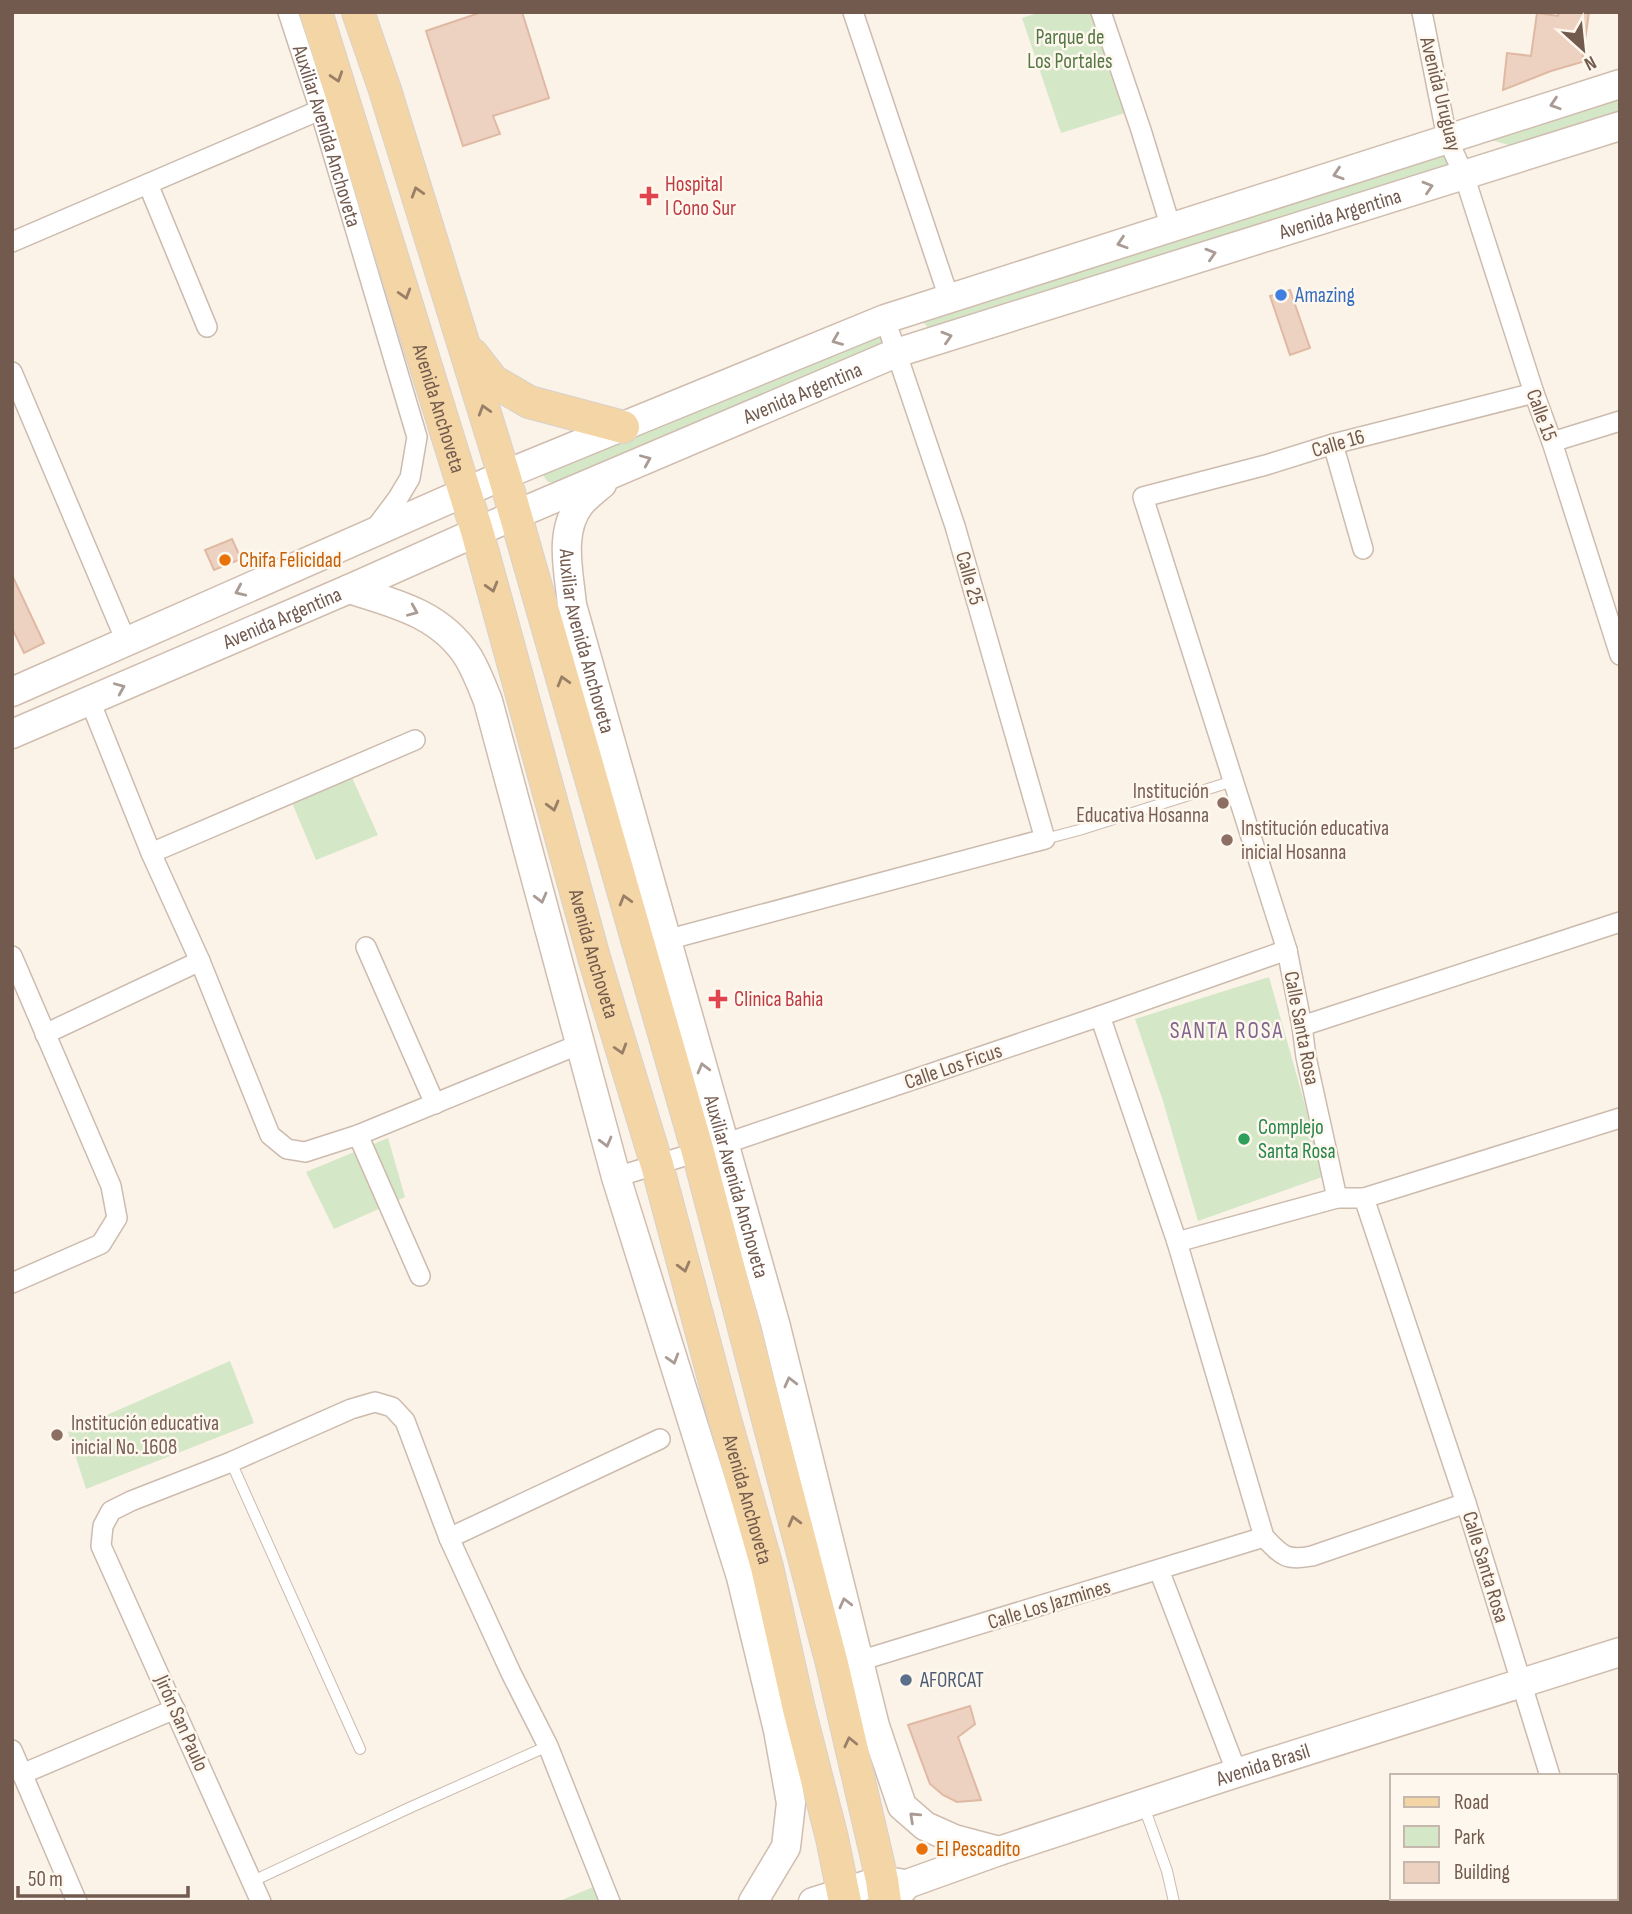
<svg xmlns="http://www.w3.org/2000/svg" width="1632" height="1914" font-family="'Sofia Sans Condensed',sans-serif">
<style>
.green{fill:#d4e7c7}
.building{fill:#eed2c1;stroke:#dfb9a3;stroke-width:2}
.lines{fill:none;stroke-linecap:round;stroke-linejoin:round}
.lane-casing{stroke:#ccbbae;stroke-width:12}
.street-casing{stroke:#ccbbae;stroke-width:22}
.secondary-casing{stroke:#d0bdaf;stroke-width:31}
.primary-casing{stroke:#d8d1cd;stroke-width:34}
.lane{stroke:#fff;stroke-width:10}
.street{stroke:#fff;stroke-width:19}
.secondary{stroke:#fff;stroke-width:28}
.primary{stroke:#f4d5a5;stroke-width:32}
.oneway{stroke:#997f68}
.oneway2{stroke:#aa9c95}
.health-dot{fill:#e0444e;stroke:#fef7ed;stroke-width:2.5}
.shop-dot{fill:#3f7fe0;stroke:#fef7ed;stroke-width:2.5}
.food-dot{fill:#e8710a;stroke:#fef7ed;stroke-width:2.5}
.education-dot{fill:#8d6e63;stroke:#fef7ed;stroke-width:2.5}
.leisure-dot{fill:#2e9e5b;stroke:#fef7ed;stroke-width:2.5}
.service-dot{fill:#5c6f8a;stroke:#fef7ed;stroke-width:2.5}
.labels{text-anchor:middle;stroke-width:5;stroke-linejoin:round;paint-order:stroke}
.park-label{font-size:21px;fill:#557746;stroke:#fef7ed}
.street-label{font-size:21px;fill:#725a4e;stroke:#fef7ed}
.health-label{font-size:21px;fill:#be3a42;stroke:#fef7ed;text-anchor:start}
.shop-label{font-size:21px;fill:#366cbe;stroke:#fef7ed;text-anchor:start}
.food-label{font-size:21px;fill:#c56008;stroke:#fef7ed;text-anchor:start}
.education-label{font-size:21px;fill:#785e54;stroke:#fef7ed;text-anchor:start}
.leisure-label{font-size:21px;fill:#27864d;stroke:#fef7ed;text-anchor:start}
.service-label{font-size:21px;fill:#4e5e75;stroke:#fef7ed;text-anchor:start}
.neighbourhood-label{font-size:23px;letter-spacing:2px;fill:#80668e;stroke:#fef7ed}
</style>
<rect width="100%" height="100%" fill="#fbf3e7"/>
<!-- green -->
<g class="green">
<path d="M1041,12H1095L1128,112L1061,133L1022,18Z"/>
<path d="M1620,83V113L1512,146L1491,140Z"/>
<path d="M1453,151L1447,166L933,333L923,322L929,306Z"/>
<path d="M868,327L886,339L879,351L564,484L548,482L542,474Z"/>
<path d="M344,760L378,835L316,860L285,786Z"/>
<path d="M1269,977L1325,1176L1198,1221L1163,1101L1135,1019Z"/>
<path d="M388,1138L405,1197L334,1229L306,1172Z"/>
<path d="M230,1361L254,1423L86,1489L68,1432Z"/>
<path d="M598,1885L604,1902H557Z"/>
</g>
<!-- building -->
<g class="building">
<path d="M482,12H522L549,98L493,116L500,134L463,146L426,31Z"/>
<path d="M1559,12H1589L1582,62L1551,71L1503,90L1507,53L1531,56L1537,13L1558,16Z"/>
<path d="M1290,290L1310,348L1290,355L1270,296Z"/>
<path d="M232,539L241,559L214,570L205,550Z"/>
<path d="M12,575L44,643L24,653L12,628Z"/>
<path d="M970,1706L975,1724L958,1737L981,1800L957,1802L943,1795L930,1784L908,1725Z"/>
</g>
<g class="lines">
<defs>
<g id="lane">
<path d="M1045,839L1079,830L1233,781"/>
<path d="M231,1462L360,1749"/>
<path d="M1144,1807L1167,1871L1174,1902"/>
<path d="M253,1881L409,1808L548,1746"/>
</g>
<g id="street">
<path id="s1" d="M288,12L320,110L417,437L410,478L398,498L374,530"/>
<path d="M853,12L949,298"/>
<path d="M1101,12L1141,130L1171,228"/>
<path d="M1422,12L1447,138L1464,175L1534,393L1552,442L1620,655"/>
<path d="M148,184L207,327"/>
<path d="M12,242L320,110"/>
<path d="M12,372L126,641"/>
<path d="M1534,393L1333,444L1266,465L1143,497L1287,950L1302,1026L1306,1057L1337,1198H1364L1466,1503L1550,1776"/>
<path d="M1552,442L1620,421"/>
<path d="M1333,444L1363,549"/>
<path d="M90,701L151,853L200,961L270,1135L287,1149L305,1152L358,1135L580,1044"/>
<path d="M151,853L415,740"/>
<path d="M655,943L1045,839L955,526L885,319"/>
<path d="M366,947L435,1104"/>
<path d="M12,956L111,1186L117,1218L101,1244L12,1283"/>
<path d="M1100,1016L1177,1242L1264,1537C1282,1556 1286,1561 1312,1556L1466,1503"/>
<path d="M1302,1026L1620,922"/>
<path d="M45,1034L200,961"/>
<path d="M358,1135L420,1276"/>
<path d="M616,1177L724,1144L1100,1016L1287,950"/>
<path d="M1364,1198L1620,1118"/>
<path d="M1177,1242L1337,1198"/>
<path d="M449,1538L660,1439"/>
<path d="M1159,1570L1237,1773"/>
<path d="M846,1662L859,1661L1264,1537"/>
<path d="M12,1750L77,1902"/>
<path d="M22,1774L175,1709"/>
<path d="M1616,1893L1620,1891"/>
<path d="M1594,1900L1600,1898"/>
<path d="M261,1902L101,1546L103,1526L111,1511L131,1501L231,1462L351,1409L375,1402L392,1407L405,1421L449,1538L511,1673L548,1746L610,1902"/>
</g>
<g id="secondary">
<path id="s2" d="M602,484C595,490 587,496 581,503C558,531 569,572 572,605L775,1323L875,1726L902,1806L925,1826L954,1839L999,1851"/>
<path d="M349,589C394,603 441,614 468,657C476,670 482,686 488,701L616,1177L741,1577L778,1730L791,1803L786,1847L753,1902"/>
<path d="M12,692L504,475L885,319L1620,84"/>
<path id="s3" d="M12,734L349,589L515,515L896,353L1620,126"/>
<path d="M813,1902L882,1880L904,1884"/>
<path id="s4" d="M892,1902L907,1884L999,1851L1230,1775L1620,1652"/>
</g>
<g id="primary">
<path id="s5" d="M316,12L477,531L595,961L657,1165L724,1416L767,1567L799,1709L832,1838L845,1902"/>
<path d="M358,12L385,90L504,475L698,1152L832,1664L882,1880L885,1902"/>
<path d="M472,354L493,381L529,402L623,427"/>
</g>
</defs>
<!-- lane casing -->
<use href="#lane" class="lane-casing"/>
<!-- street casing -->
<use href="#street" class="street-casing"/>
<!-- secondary casing -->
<use href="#secondary" class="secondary-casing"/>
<!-- primary casing -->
<use href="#primary" class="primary-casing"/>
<!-- lane -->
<use href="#lane" class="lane"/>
<!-- street -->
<use href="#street" class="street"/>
<!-- secondary -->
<use href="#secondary" class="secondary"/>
<!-- primary -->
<use href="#primary" class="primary"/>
</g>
<!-- one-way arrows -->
<defs><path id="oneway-chevron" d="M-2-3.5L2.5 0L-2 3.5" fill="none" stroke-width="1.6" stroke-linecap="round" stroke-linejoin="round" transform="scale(1.75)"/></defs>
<g class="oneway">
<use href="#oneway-chevron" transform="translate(337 77) rotate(72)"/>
<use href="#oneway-chevron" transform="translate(417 192) rotate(-107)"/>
<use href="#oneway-chevron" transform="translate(405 294) rotate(73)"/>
<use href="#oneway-chevron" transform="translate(484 410) rotate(-107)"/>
<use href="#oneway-chevron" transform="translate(492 587) rotate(74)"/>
<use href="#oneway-chevron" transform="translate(563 681) rotate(-106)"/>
<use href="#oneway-chevron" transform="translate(553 806) rotate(75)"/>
<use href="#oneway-chevron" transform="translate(625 900) rotate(-106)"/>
<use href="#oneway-chevron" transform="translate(621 1049) rotate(73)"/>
<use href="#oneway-chevron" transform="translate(684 1267) rotate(75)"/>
<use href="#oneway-chevron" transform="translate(794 1521) rotate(-105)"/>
<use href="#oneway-chevron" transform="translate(850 1742) rotate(-103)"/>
</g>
<g class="oneway2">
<use href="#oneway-chevron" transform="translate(1555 104) rotate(162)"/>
<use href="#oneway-chevron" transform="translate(1338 174) rotate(162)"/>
<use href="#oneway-chevron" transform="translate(1428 187) rotate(-17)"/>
<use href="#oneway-chevron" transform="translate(1122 243) rotate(162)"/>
<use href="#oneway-chevron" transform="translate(1211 254) rotate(-17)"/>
<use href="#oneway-chevron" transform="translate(947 337) rotate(-17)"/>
<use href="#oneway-chevron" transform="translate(837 340) rotate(158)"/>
<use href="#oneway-chevron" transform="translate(646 460) rotate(-23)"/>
<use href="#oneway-chevron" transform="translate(240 591) rotate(156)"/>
<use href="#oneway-chevron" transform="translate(413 611) rotate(23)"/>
<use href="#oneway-chevron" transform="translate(120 688) rotate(-23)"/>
<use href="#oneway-chevron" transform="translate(541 898) rotate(75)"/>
<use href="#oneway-chevron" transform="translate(703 1068) rotate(-105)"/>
<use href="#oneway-chevron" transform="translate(606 1142) rotate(75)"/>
<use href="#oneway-chevron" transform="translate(673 1359) rotate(73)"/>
<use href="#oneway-chevron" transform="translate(790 1382) rotate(-104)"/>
<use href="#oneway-chevron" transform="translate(845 1603) rotate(-104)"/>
<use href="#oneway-chevron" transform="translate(914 1817) rotate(-137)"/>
</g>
<!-- markers -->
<g class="health-dot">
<path d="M645.5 185.5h7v7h7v7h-7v7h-7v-7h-7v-7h7z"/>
<path d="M714.5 988.5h7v7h7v7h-7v7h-7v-7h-7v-7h7z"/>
</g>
<circle class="shop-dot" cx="1281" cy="295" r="7"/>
<g class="food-dot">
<circle cx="225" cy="560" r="7"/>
<circle cx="922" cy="1849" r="7"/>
</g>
<g class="education-dot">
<circle cx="1223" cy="803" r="7"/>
<circle cx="1227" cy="840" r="7"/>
<circle cx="57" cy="1435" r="7"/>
</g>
<circle class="leisure-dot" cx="1244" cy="1139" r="7"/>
<circle class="service-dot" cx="906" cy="1680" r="7"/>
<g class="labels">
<!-- park labels -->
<g class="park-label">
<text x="1070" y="44">Parque de<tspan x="1070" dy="24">Los Portales</tspan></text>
</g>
<!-- street labels -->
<g class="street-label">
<text transform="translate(1441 94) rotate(76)" y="7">Avenida Uruguay</text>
<text dy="7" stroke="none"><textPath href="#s1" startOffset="130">Auxiliar Avenida Anchoveta</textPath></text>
<text dy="7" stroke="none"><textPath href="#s3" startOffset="1428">Avenida Argentina</textPath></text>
<text dy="7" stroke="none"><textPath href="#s3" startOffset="861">Avenida Argentina</textPath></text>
<text dy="7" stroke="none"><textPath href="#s5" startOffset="415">Avenida Anchoveta</textPath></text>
<text transform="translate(1542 415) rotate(70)" y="7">Calle 15</text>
<text transform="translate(1338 443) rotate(-16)" y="7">Calle 16</text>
<text transform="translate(970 578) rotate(74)" y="7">Calle 25</text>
<text dy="7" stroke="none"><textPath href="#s3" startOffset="294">Avenida Argentina</textPath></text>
<text dy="7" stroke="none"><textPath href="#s2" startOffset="172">Auxiliar Avenida Anchoveta</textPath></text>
<text dy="7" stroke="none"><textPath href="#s5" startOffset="982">Avenida Anchoveta</textPath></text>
<text transform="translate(1302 1028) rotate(79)" y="7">Calle Santa Rosa</text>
<text transform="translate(953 1066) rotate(-19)" y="7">Calle Los Ficus</text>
<text dy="7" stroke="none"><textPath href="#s2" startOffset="738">Auxiliar Avenida Anchoveta</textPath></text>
<text dy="7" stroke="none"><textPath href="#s5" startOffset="1549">Avenida Anchoveta</textPath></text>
<text transform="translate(1486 1567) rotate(73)" y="7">Calle Santa Rosa</text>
<text transform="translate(1049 1604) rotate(-17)" y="7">Calle Los Jazmines</text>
<text transform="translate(182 1723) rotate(66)" y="7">Jirón San Paulo</text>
<text dy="7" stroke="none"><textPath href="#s4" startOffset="399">Avenida Brasil</textPath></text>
</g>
<!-- health labels -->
<g class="health-label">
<text x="665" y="191">Hospital<tspan x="665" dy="24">I Cono Sur</tspan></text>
<text x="734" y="1006">Clinica Bahia</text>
</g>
<!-- shop labels -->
<g class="shop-label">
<text x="1295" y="302">Amazing</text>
</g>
<!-- food labels -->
<g class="food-label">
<text x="239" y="567">Chifa Felicidad</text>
<text x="936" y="1856">El Pescadito</text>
</g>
<!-- education labels -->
<g class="education-label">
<text x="1209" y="798" text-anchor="end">Institución<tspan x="1209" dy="24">Educativa Hosanna</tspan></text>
<text x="1241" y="835">Institución educativa<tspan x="1241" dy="24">inicial Hosanna</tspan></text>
<text x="71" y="1430">Institución educativa<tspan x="71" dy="24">inicial No. 1608</tspan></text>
</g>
<!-- leisure labels -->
<g class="leisure-label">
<text x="1258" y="1134">Complejo<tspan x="1258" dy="24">Santa Rosa</tspan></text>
</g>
<!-- service labels -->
<g class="service-label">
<text x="920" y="1687">AFORCAT</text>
</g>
<!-- neighbourhood labels -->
<g class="neighbourhood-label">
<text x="1227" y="1038">SANTA ROSA</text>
</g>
</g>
<!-- border -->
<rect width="1632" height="1914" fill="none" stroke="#725a4e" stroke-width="28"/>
<!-- legend -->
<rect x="1390" y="1774" width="228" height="126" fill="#fef7ed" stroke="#c6b8ad" stroke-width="2"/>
<rect x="1404" y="1797" width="35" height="10" fill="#f4d5a5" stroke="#c6b8ad" stroke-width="2"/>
<text x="1454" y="1809" font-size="21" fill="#725a4e">Road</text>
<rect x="1404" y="1826" width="35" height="21" fill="#d4e7c7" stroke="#c6b8ad" stroke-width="2"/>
<text x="1454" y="1844" font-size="21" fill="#725a4e">Park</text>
<rect x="1404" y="1862" width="35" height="21" fill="#eed2c1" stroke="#c6b8ad" stroke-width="2"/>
<text x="1454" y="1879" font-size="21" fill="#725a4e">Building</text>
<!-- north arrow -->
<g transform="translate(1583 49) rotate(153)" stroke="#fef7ed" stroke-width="5" paint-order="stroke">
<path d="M0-5L12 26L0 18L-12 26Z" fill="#725a4e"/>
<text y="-10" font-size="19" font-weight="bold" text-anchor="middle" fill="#725a4e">N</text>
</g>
<!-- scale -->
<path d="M18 1886v10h170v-10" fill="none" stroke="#725a4e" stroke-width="3.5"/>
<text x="28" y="1886" font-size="21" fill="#725a4e" stroke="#fef7ed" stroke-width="5" paint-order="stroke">50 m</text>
</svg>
